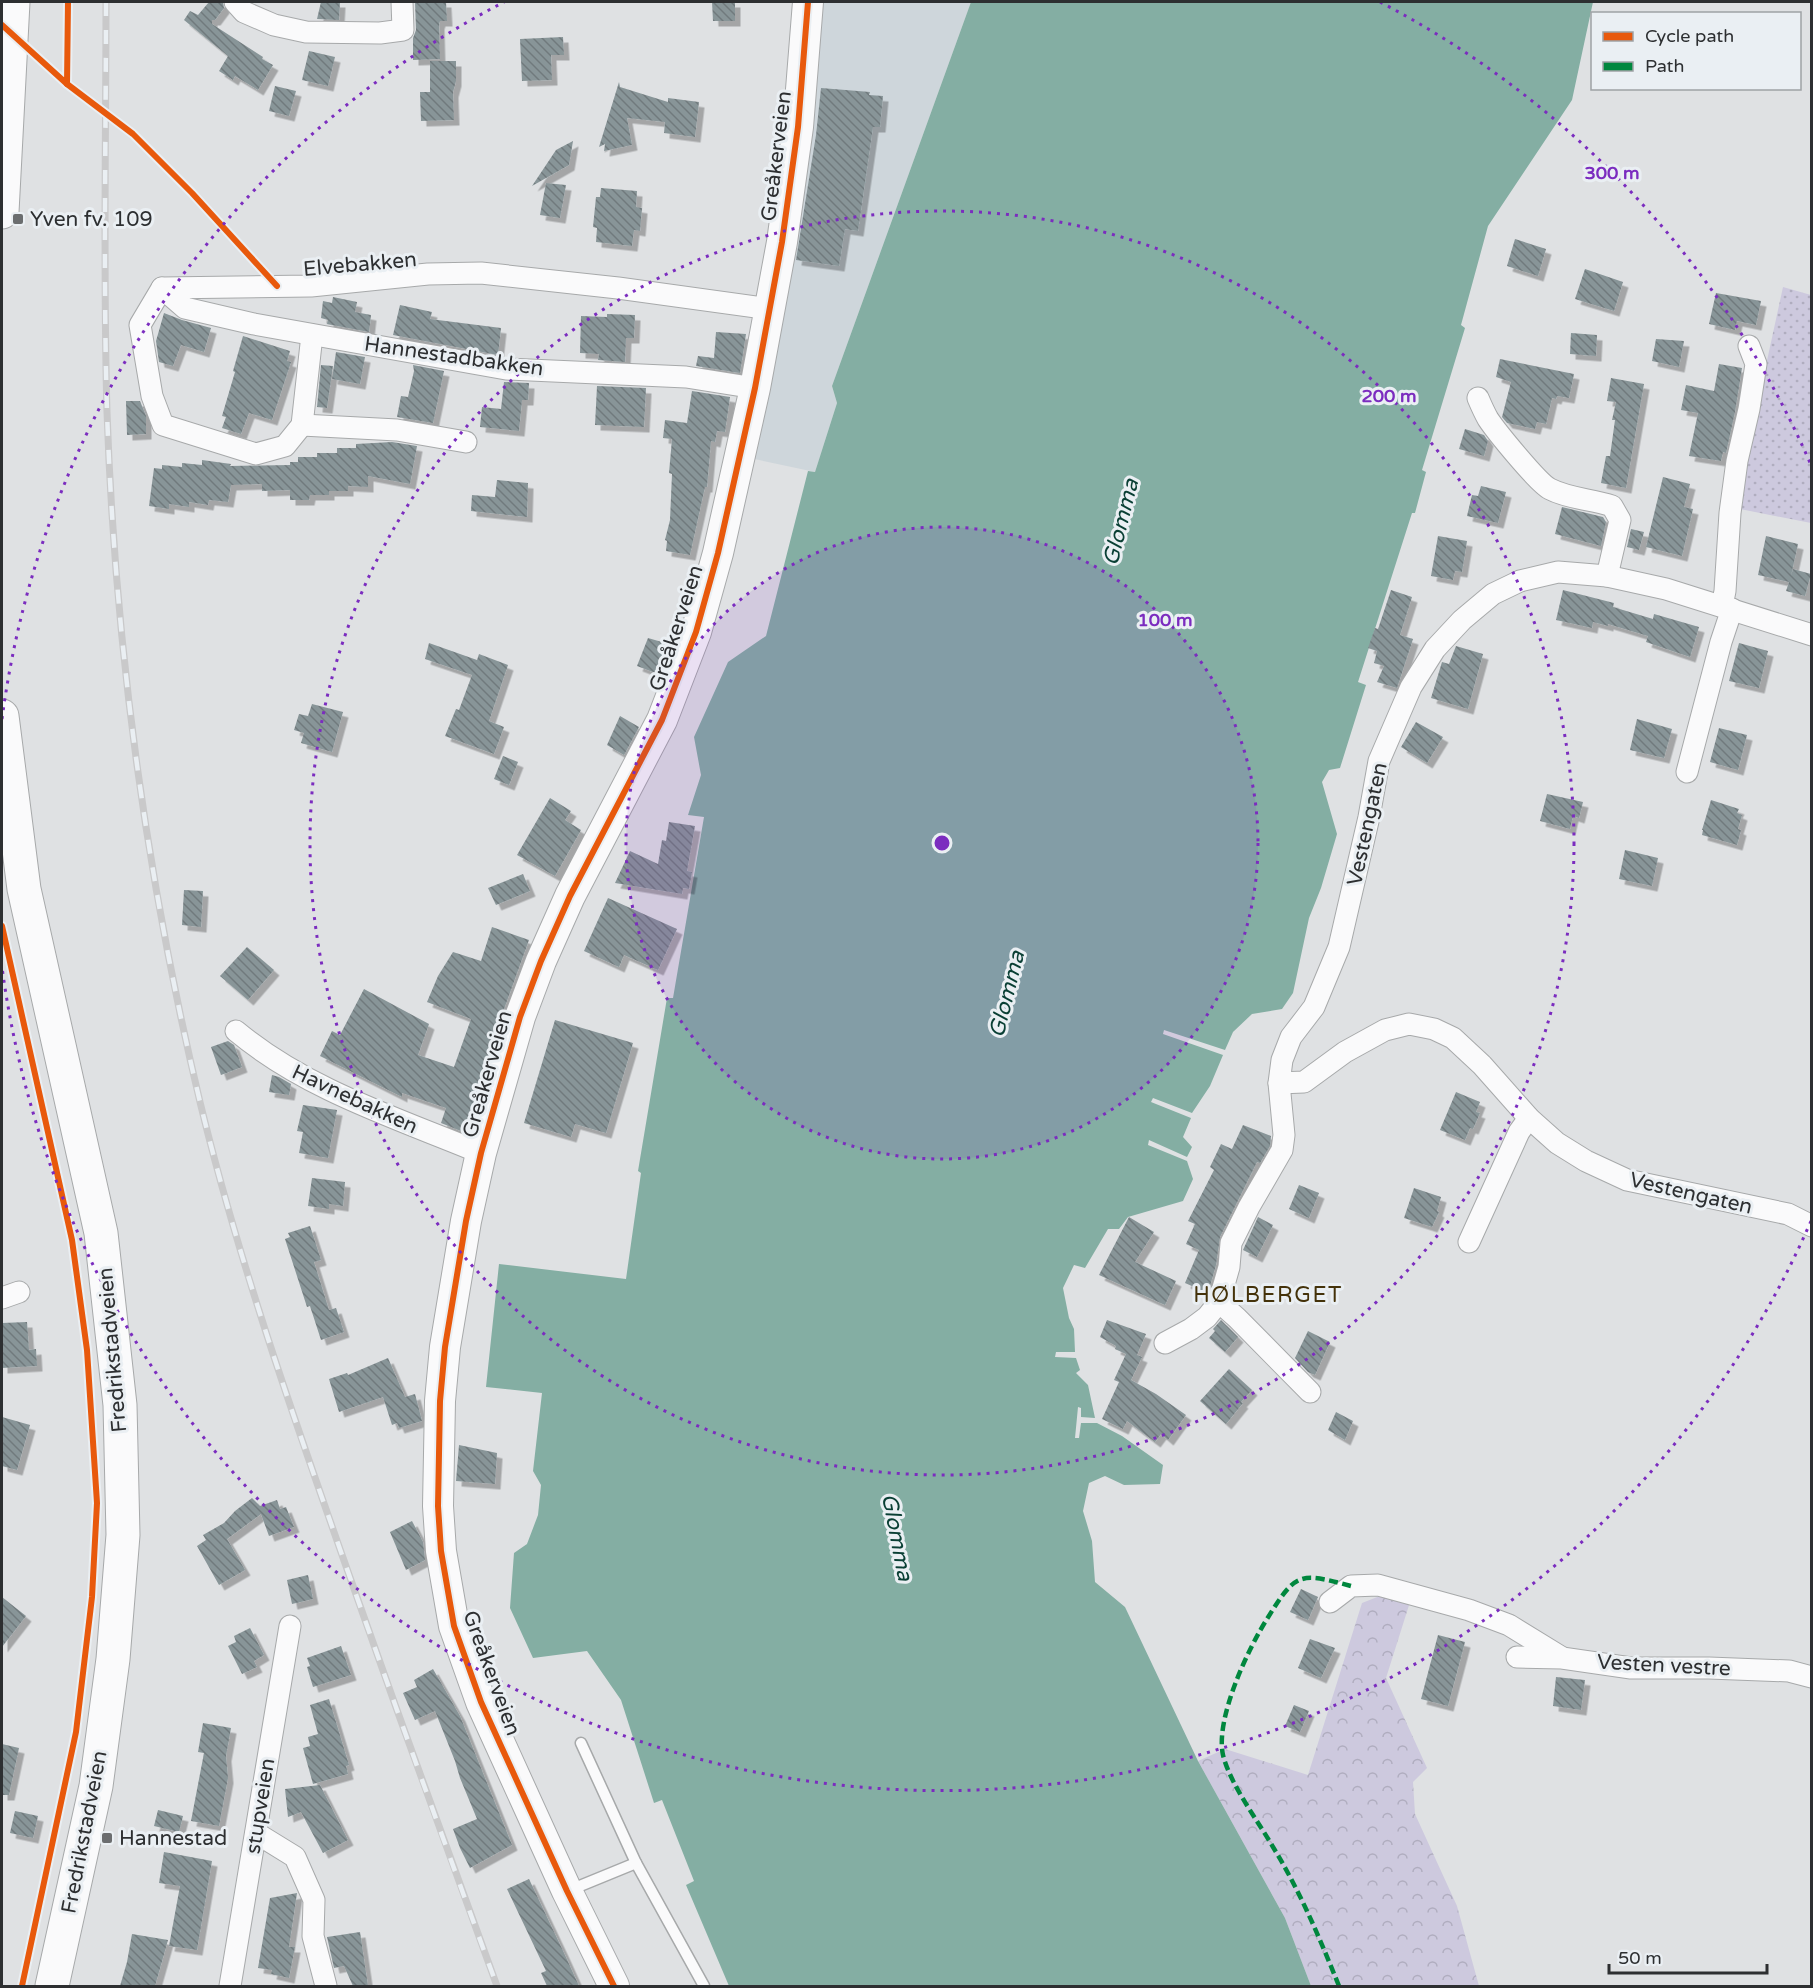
<svg xmlns="http://www.w3.org/2000/svg" width="1813" height="1988" font-family="'Varela Round',sans-serif">
<style>
.built{fill:#ced6db}
.grass{fill:url(#grass-dots)}
.forest{fill:url(#forest-crowns)}
.water{fill:#84aea3}
.building{fill:url(#building-back-hatch);filter:url(#shadow)}
.lines{fill:none;stroke-linecap:round;stroke-linejoin:round}
.service-casing{stroke:#a7a9aa;stroke-width:13}
.minor-casing{stroke:#a7a9aa;stroke-width:23}
.secondary-casing{stroke:#a7a9aa;stroke-width:32}
.primary-casing{stroke:#a7a9aa;stroke-width:35}
.service{stroke:#fafafb;stroke-width:10}
.minor{stroke:#fafafb;stroke-width:21}
.secondary{stroke:#fafafb;stroke-width:30}
.primary{stroke:#fafafb;stroke-width:33}
.rail-casing{stroke:#c9c9ca;stroke-width:7}
.rail{stroke:#eaeff3;stroke-width:4.5;stroke-dasharray:14;stroke-linecap:butt}
.quiet{stroke:#00873e;stroke-width:4.5;stroke-dasharray:9 4.5;stroke-linecap:butt}
.cycleway-casing{stroke:#eaeff3;stroke-width:10}
.cycleway{stroke:#e8590c;stroke-width:6}
.ring{fill:none;stroke:#7b2cbf;stroke-width:3;stroke-dasharray:3 6}
.poi-dot{fill:#6b6d6f;stroke:#eaeff3;stroke-width:2}
.labels{text-anchor:middle;stroke-width:6;stroke-linejoin:round;paint-order:stroke}
.street-label{font-size:21px;fill:#2d2f31;stroke:#eaeff3}
.poi-label{font-size:21px;fill:#2d2f31;stroke:#eaeff3;text-anchor:start}
.water-label{font-size:22px;font-style:italic;fill:#093f34;stroke:#eaeff3}
.neighbourhood-label{font-size:22px;letter-spacing:1.5px;fill:#44320a;stroke:#eaeff3}
.centre{fill:#7b2cbf;stroke:#eaeff3;stroke-width:3}
.ring-label{font-size:18px;text-anchor:middle;font-weight:bold;fill:#7b2cbf;stroke:#eaeff3;stroke-width:6;stroke-linejoin:round;paint-order:stroke}
</style>
<defs>
<pattern id="grass-dots" width="8" height="8" patternUnits="userSpaceOnUse" patternTransform="scale(1.5)"><rect width="8" height="8" fill="#cdc9de"/><path d="M2 2h.1M6 6h.1" fill="none" stroke="#b0adbf" stroke-width="1.8" stroke-linecap="round"/></pattern>
<pattern id="forest-crowns" width="20" height="18" patternUnits="userSpaceOnUse" patternTransform="scale(1.5)"><rect width="20" height="18" fill="#cdc9de"/><path d="M2 6a3 3 0 1 1 6 0M12 15a3 3 0 1 1 6 0" fill="none" stroke="#b0adbf"/></pattern>
<pattern id="building-back-hatch" width="6" height="6" patternUnits="userSpaceOnUse" patternTransform="scale(1.5)"><rect width="6" height="6" fill="#889598"/><path d="M-1 5l2 2M0 0l6 6M5-1l2 2" fill="none" stroke="#707a7d"/></pattern>
<filter id="shadow"><feDropShadow dx="5.5" dy="5.5" stdDeviation="0" flood-color="#0004"/></filter>
</defs>
<rect width="100%" height="100%" fill="#dfe1e3"/>
<!-- built -->
<path class="built" d="M808,2H971L832,386L837,403L815,472L740,456Z"/>
<!-- grass -->
<path class="grass" d="M1783,287L1811,295V523L1735,508Z"/>
<!-- forest -->
<path class="forest" d="M1385,1594L1410,1602L1386,1678L1427,1768L1413,1782L1415,1814L1457,1906L1479,1986H1311L1285,1918L1198,1761L1225,1749L1308,1775L1362,1603Z"/>
<!-- water -->
<path class="water" d="M971,2H1593L1572,100L1488,226L1461,325L1465,328L1422,470L1426,472L1415,513H1412L1358,682L1366,685L1340,768L1329,770L1322,782L1337,834L1321,888L1309,918L1293,993L1282,1009L1252,1014L1233,1032L1225,1050L1164,1030L1163,1034L1223,1055L1210,1086L1192,1113L1153,1098L1151,1102L1191,1118L1183,1137L1192,1147L1187,1157L1149,1140L1148,1145L1187,1161L1193,1179L1183,1201L1128,1217L1119,1229H1108L1085,1268L1074,1265L1063,1288L1069,1318L1074,1329L1075,1352H1056L1055,1357L1076,1358L1080,1370L1076,1373L1088,1385L1095,1418L1081,1417V1408L1078,1407L1075,1438H1079L1081,1423H1097L1122,1436L1163,1465L1160,1484L1124,1485L1105,1476L1089,1483L1083,1511L1092,1541L1095,1582L1125,1607L1198,1761L1285,1918L1311,1986H729L686,1885L694,1881L662,1800L654,1803L621,1700L587,1651L533,1658L510,1608L514,1553L527,1544L538,1515L541,1485L533,1471L542,1393L486,1387L499,1264L626,1279L641,1173L638,1171L667,998H673L704,817L688,815L701,775L694,737L728,662L766,636L808,471L815,472L837,403L832,386Z"/>
<!-- building -->
<g class="building">
<path d="M209,2H223L224,8L215,20H212V24L263,57L262,59L273,65L258,90L235,76L233,80L219,71L228,56L184,20L190,11L198,15Z"/>
<path d="M321,2H340L339,20L317,19Z"/>
<path d="M415,2H446L447,21H440L439,24L440,59L413,60V38L416,30Z"/>
<path d="M712,2H735V21H713Z"/>
<path d="M563,37L564,55H551L552,80L522,81L520,39Z"/>
<path d="M309,51L335,57L328,86L302,80Z"/>
<path d="M430,61H456V81L453,92L454,120L421,121L420,92H430Z"/>
<path d="M619,82L620,87L668,102V98L699,102L695,137L664,133L665,122L627,118L632,145L604,151L605,144L599,147Z"/>
<path d="M275,86L296,91L289,116L269,111Z"/>
<path d="M821,88L870,92L869,95L883,96L880,127H873L858,231L845,229L839,266L796,260L816,135Z"/>
<path d="M573,141L569,165L532,186L556,150Z"/>
<path d="M546,183L566,185L560,218L540,215Z"/>
<path d="M601,188L637,191L636,207L642,208L640,231L634,230L632,246L596,242L597,228L593,227L596,197H600Z"/>
<path d="M1515,239L1546,249L1538,276L1507,266Z"/>
<path d="M1585,269L1623,282L1614,311L1575,299Z"/>
<path d="M1716,293L1761,301L1756,325L1737,321L1735,330L1709,324Z"/>
<path d="M333,297L357,302L355,312L371,315L369,332L327,324L328,320L321,318L323,301L332,303Z"/>
<path d="M400,305L432,312L430,319L501,328L498,355L393,335Z"/>
<path d="M164,313L182,320L211,328L204,352L181,345L173,366L159,362L156,341Z"/>
<path d="M607,314L635,315L634,338H626L625,362L598,360L599,354L580,353L581,316L607,317Z"/>
<path d="M716,332L746,334L740,373L696,366L698,356L714,358Z"/>
<path d="M1571,333L1597,335L1596,356L1570,354Z"/>
<path d="M243,336L290,351L287,361L291,362L272,420L249,413L241,434L222,428L226,417L222,416L235,372L233,371Z"/>
<path d="M1656,339L1684,341L1679,367L1652,361Z"/>
<path d="M336,352L365,357L360,384L332,379Z"/>
<path d="M1500,359L1574,374L1569,398L1557,396L1556,399L1552,398L1546,424L1537,422L1535,429L1507,423L1502,417L1511,382L1496,377Z"/>
<path d="M1719,364L1742,368L1735,412L1726,453L1723,452L1721,461L1689,456L1698,413L1681,410L1686,385L1714,391Z"/>
<path d="M321,365L333,366L327,408L317,407Z"/>
<path d="M413,365L444,371L433,423L397,417L401,396L408,397L414,371Z"/>
<path d="M1611,378L1644,384L1626,488L1601,483L1606,456H1610L1615,420H1612L1616,402L1607,401Z"/>
<path d="M504,382L529,383L528,400H522L519,431L480,427L482,407L501,409Z"/>
<path d="M597,386L646,388L644,427L595,425Z"/>
<path d="M692,391L730,397L725,432L717,431L715,442L711,441L707,487H705L690,555L666,551L667,541L665,540L670,520L672,474L669,473L672,439L663,438L665,420L687,423Z"/>
<path d="M126,401H140L146,416V434L127,435Z"/>
<path d="M1465,429L1484,435L1488,441L1484,456L1459,449Z"/>
<path d="M392,442L417,446L410,484L368,476V487L348,486V491H329V495H310L309,500H290V490L262,491V484L231,485L228,502L209,500L208,505L189,502V507L169,504V509L149,506L154,468L162,469V465L182,467V463L202,465V460L231,464L230,466L290,465V462H298V457H317V453H337V448H356V444Z"/>
<path d="M1663,477L1690,484L1684,507L1693,509L1682,556L1646,547Z"/>
<path d="M497,480L528,483L527,517L471,511L472,495L495,497Z"/>
<path d="M1481,486L1506,492L1498,523L1467,516L1472,495L1478,496Z"/>
<path d="M1562,507L1603,517L1606,522L1601,546L1555,534Z"/>
<path d="M1631,529L1644,532L1639,550L1627,547Z"/>
<path d="M1438,536L1467,541L1462,572L1455,571L1453,580L1431,576Z"/>
<path d="M1766,536L1798,544L1791,576L1793,569L1811,574L1805,596L1786,591L1789,582L1758,575Z"/>
<path d="M1391,590L1412,597L1400,635L1413,639L1397,688L1377,682L1384,666L1374,663L1377,651L1368,648L1375,628L1378,629Z"/>
<path d="M1563,590L1614,603L1613,607L1653,619L1654,614L1699,627L1690,657L1646,642L1648,636L1608,624V626L1593,622L1592,628L1556,620Z"/>
<path d="M648,638L672,645L661,675L637,666Z"/>
<path d="M429,643L477,660L479,654L508,665L489,721L504,727L494,754L445,736L456,709L459,710L472,675L425,659Z"/>
<path d="M1739,643L1768,651L1759,688L1729,681Z"/>
<path d="M1456,646L1483,654L1468,709L1431,698L1442,662L1449,664Z"/>
<path d="M312,704L343,712L332,752L301,743L304,733L294,730L299,714L308,716Z"/>
<path d="M620,716L639,727L624,755L607,745Z"/>
<path d="M1637,719L1672,729L1664,758L1630,750Z"/>
<path d="M1416,722L1443,737L1427,763L1401,747Z"/>
<path d="M1719,728L1747,735L1738,770L1710,762Z"/>
<path d="M503,756L518,762L509,785L494,779Z"/>
<path d="M1547,794L1583,802L1579,818L1573,816L1570,829L1540,821Z"/>
<path d="M550,798L571,811L565,820L581,830L555,876L517,855Z"/>
<path d="M1711,800L1739,809L1737,813L1742,815L1738,829L1741,830L1737,845L1702,835L1703,830H1702Z"/>
<path d="M669,822L695,826L687,871L692,872L689,889L683,888L682,894L615,883L630,851L658,864L662,840L666,841Z"/>
<path d="M1625,850L1658,858L1652,886L1619,879Z"/>
<path d="M523,874L530,891L496,905L488,888Z"/>
<path d="M184,890L203,891L201,927L182,925Z"/>
<path d="M608,898L677,929L658,970L624,955L619,967L584,951Z"/>
<path d="M492,927L529,940L495,1034L466,1133L441,1123L446,1108L402,1093V1097L320,1056L332,1031L340,1035L364,989L429,1024L418,1055L454,1067L471,1019L427,1002L438,976L453,952L481,961Z"/>
<path d="M247,947L274,970L248,1000L220,976Z"/>
<path d="M555,1020L633,1043L606,1133L575,1124L571,1137L524,1123Z"/>
<path d="M228,1041L234,1045L242,1067L221,1075L211,1047Z"/>
<path d="M272,1075L279,1077L291,1084L289,1095L269,1092Z"/>
<path d="M1456,1092L1480,1102L1476,1112L1480,1113L1473,1129L1470,1128L1465,1140L1440,1130Z"/>
<path d="M303,1105L337,1110L328,1158L299,1153L303,1132L297,1131Z"/>
<path d="M1243,1125L1271,1136L1270,1146L1260,1163L1257,1162L1220,1237L1216,1265L1208,1293L1185,1283L1199,1250L1186,1244L1195,1224L1188,1221L1214,1170L1210,1167L1221,1144L1232,1149Z"/>
<path d="M312,1178L345,1182L343,1206L329,1204V1209L308,1206Z"/>
<path d="M1299,1185L1319,1193L1309,1218L1289,1209Z"/>
<path d="M1414,1188L1441,1197L1437,1211L1439,1212L1432,1227L1404,1218Z"/>
<path d="M1129,1217L1154,1232L1135,1262L1176,1281L1165,1305L1099,1275Z"/>
<path d="M1258,1217L1273,1225L1257,1257L1243,1250Z"/>
<path d="M310,1226L321,1260L314,1262L329,1310L336,1308L344,1332L321,1340L310,1306L307,1307L285,1239L290,1237L288,1233Z"/>
<path d="M1107,1320L1146,1334L1137,1355L1142,1357L1131,1380L1156,1394L1186,1415L1168,1440L1161,1434L1155,1442L1127,1421L1123,1429L1102,1419L1119,1382L1114,1380L1126,1354L1115,1349L1116,1346L1100,1337Z"/>
<path d="M1221,1320L1238,1337L1225,1352L1209,1338L1215,1331L1213,1329Z"/>
<path d="M27,1322L29,1350L36,1349L37,1366L2,1368V1323Z"/>
<path d="M1308,1331L1330,1342L1315,1375L1308,1372L1295,1358Z"/>
<path d="M388,1358L405,1397L415,1394L422,1421L399,1428L397,1423L392,1425L383,1397L339,1412L329,1379L347,1373L348,1375Z"/>
<path d="M1229,1369L1252,1390L1241,1402L1243,1403L1226,1424L1200,1401Z"/>
<path d="M1336,1412L1353,1421L1345,1440L1328,1430Z"/>
<path d="M2,1417L30,1425L17,1470L2,1466Z"/>
<path d="M459,1445L497,1453L495,1484L456,1481Z"/>
<path d="M252,1498L260,1506L277,1500L280,1509L286,1507L294,1527L269,1536L261,1514L227,1539L245,1570L219,1585L197,1546L206,1540L203,1535L224,1523L235,1511Z"/>
<path d="M412,1521L423,1542L425,1560L406,1570L390,1532Z"/>
<path d="M308,1575L313,1599L292,1604L287,1580Z"/>
<path d="M1301,1589L1318,1597L1308,1620L1290,1612Z"/>
<path d="M2,1597L26,1616L2,1647Z"/>
<path d="M250,1628L264,1655L254,1661L257,1667L242,1674L228,1646L236,1642L234,1636Z"/>
<path d="M1438,1635L1465,1642L1448,1706L1421,1699Z"/>
<path d="M1310,1639L1335,1648L1321,1678L1298,1668Z"/>
<path d="M341,1646L351,1675L313,1687L307,1667L310,1666L307,1658Z"/>
<path d="M433,1669L460,1716L512,1845L470,1868L460,1848L453,1829L477,1819L460,1778L455,1761L435,1711L415,1720L403,1693L417,1687L414,1680Z"/>
<path d="M1556,1677L1585,1680L1581,1710L1553,1706Z"/>
<path d="M329,1699L349,1765L346,1766L348,1774L313,1784L303,1748L310,1746L308,1737L318,1734L310,1705Z"/>
<path d="M1294,1705L1309,1711L1300,1732L1285,1726Z"/>
<path d="M203,1723L231,1728L226,1756L228,1778L219,1826L191,1821L204,1753L198,1752Z"/>
<path d="M2,1744L19,1748L9,1795H2Z"/>
<path d="M320,1785L348,1840L323,1853L301,1812L288,1817L285,1789Z"/>
<path d="M158,1810L183,1816L179,1832L154,1826Z"/>
<path d="M15,1811L38,1816L33,1838L10,1833Z"/>
<path d="M164,1852L212,1861L197,1950L169,1946L180,1886L159,1883Z"/>
<path d="M529,1879L564,1953L579,1986H547L541,1973L546,1971L507,1889Z"/>
<path d="M297,1893L289,1947H295L289,1978L271,1974L272,1970L258,1968L270,1898Z"/>
<path d="M360,1932L368,1986H353L344,1966L334,1968L327,1937Z"/>
<path d="M132,1934L168,1940L155,1986H120L127,1962Z"/>
</g>
<g class="lines">
<defs>
<g id="service">
<path d="M581,1743L636,1863L704,1986"/>
<path d="M570,1890L636,1863"/>
</g>
<g id="minor">
<path d="M235,2L244,12L274,25L306,32L380,33L403,30L402,2"/>
<path d="M162,288L185,308L254,324L506,369L686,377L755,388"/>
<path d="M312,335L302,425L285,446L256,454L163,425L152,396L140,325L162,288L311,286L428,274L481,273L618,288L770,309"/>
<path d="M1478,398C1481,405 1484,412 1488,419C1496,431 1538,483 1550,489C1569,499 1592,499 1612,506L1620,520L1607,576"/>
<path d="M302,425L397,430L466,442"/>
<path d="M1722,606L1725,591L1730,513L1737,461L1749,409L1756,364L1749,346"/>
<path d="M1687,772L1721,642L1732,609"/>
<path d="M236,1031C307,1090 397,1118 481,1153"/>
<path d="M1279,1083L1304,1082L1345,1052L1385,1030L1409,1024L1434,1029L1453,1038L1482,1065L1529,1118L1557,1143L1586,1161L1627,1180L1788,1214L1812,1226"/>
<path d="M1469,1242L1519,1132L1529,1118"/>
<path d="M2,1298L19,1292"/>
<path d="M1219,1302L1237,1318L1310,1392"/>
<path d="M1165,1343L1191,1329L1207,1317L1219,1302L1229,1267L1231,1243L1249,1207L1282,1150L1284,1135L1279,1083L1282,1060L1291,1037L1314,1007L1339,947L1369,817L1379,761L1411,687L1435,649L1462,620L1493,594L1520,581L1558,572L1607,576L1666,589L1812,635"/>
<path d="M1330,1602L1351,1586L1378,1585L1469,1610L1509,1625L1561,1657"/>
<path d="M1517,1657L1562,1658L1631,1668H1709L1789,1671L1812,1677"/>
<path d="M256,1833L295,1857L314,1900L313,1936L326,1986"/>
<path d="M230,1986L290,1626"/>
</g>
<path id="secondary" d="M614,1986L567,1891L481,1702L454,1626L441,1551L438,1506L440,1401L445,1347L466,1221L481,1153L520,1017L541,961L570,896L662,720L696,632L718,553L755,388L782,242L798,127L808,2"/>
<g id="primary">
<path d="M2,212L13,2"/>
<path d="M2,716L24,889L101,1233L120,1405L123,1535L113,1659L96,1786L52,1986"/>
</g>
</defs>
<!-- service casing -->
<use href="#service" class="service-casing"/>
<!-- minor casing -->
<use href="#minor" class="minor-casing"/>
<!-- secondary casing -->
<use href="#secondary" class="secondary-casing"/>
<!-- primary casing -->
<use href="#primary" class="primary-casing"/>
<!-- service -->
<use href="#service" class="service"/>
<!-- minor -->
<use href="#minor" class="minor"/>
<!-- secondary -->
<use href="#secondary" class="secondary"/>
<!-- primary -->
<use href="#primary" class="primary"/>
<defs>
<path id="rail" d="M106,2C106,138 103,275 107,412C115,644 146,876 200,1102C237,1255 289,1404 341,1552C392,1697 444,1842 497,1986"/>
</defs>
<!-- rail casing -->
<use href="#rail" class="rail-casing"/>
<!-- rail -->
<use href="#rail" class="rail"/>
<!-- quiet -->
<path class="quiet" d="M1339,1986C1320,1939 1300,1891 1273,1847C1258,1821 1230,1784 1223,1755C1215,1719 1248,1649 1267,1619C1296,1572 1299,1572 1351,1586"/>
<defs>
<g id="cycleway">
<path d="M2,25L67,84L68,2"/>
<path d="M67,84L133,134L192,193L277,286"/>
<path d="M2,926L72,1240L87,1350L97,1503L92,1597L76,1732L22,1986"/>
<path d="M614,1986L567,1891L481,1702L454,1626L441,1551L438,1506L440,1401L445,1347L466,1221L481,1153L520,1017L541,961L570,896L662,720L696,632L718,553L755,388L782,242L798,127L808,2"/>
</g>
</defs>
<!-- cycleway casing -->
<use href="#cycleway" class="cycleway-casing"/>
<!-- cycleway -->
<use href="#cycleway" class="cycleway"/>
</g>
<!-- distance rings -->
<circle cx="942" cy="843" r="316" fill="#7b2cbf" fill-opacity=".12"/>
<g class="ring">
<circle cx="942" cy="843" r="316"/>
<circle cx="942" cy="843" r="632"/>
<path d="M1811 1221A948 948 0 0 1 2 967M2 719A948 948 0 0 1 504 2M1380 2A948 948 0 0 1 1811 465"/>
</g>
<!-- markers -->
<g class="poi-dot">
<rect x="12" y="213" width="12" height="12" rx="3"/>
<rect x="101" y="1832" width="12" height="12" rx="3"/>
</g>
<g class="labels">
<!-- street labels -->
<g class="street-label">
<text transform="translate(776 156) rotate(-83)" y="7">Greåkerveien</text>
<text transform="translate(360 264) rotate(-5)" y="7">Elvebakken</text>
<text transform="translate(454 356) rotate(8)" y="7">Hannestadbakken</text>
<text transform="translate(676 628) rotate(-72)" y="7">Greåkerveien</text>
<text transform="translate(1367 824) rotate(-78)" y="7">Vestengaten</text>
<text transform="translate(487 1074) rotate(-74)" y="7">Greåkerveien</text>
<text transform="translate(355 1099) rotate(25)" y="7">Havnebakken</text>
<text transform="translate(1691 1193) rotate(13)" y="7">Vestengaten</text>
<text transform="translate(112 1350) rotate(-95)" y="7">Fredrikstadveien</text>
<text transform="translate(1664 1665) rotate(3)" y="7">Vesten vestre</text>
<text transform="translate(492 1673) rotate(70)" y="7">Greåkerveien</text>
<text transform="translate(260 1806) rotate(-81)" y="7">stupveien</text>
<text transform="translate(84 1832) rotate(-79)" y="7">Fredrikstadveien</text>
</g>
<!-- poi labels -->
<g class="poi-label">
<text x="30" y="226">Yven fv. 109</text>
<text x="119" y="1845">Hannestad</text>
</g>
<!-- water labels -->
<g class="water-label">
<text transform="translate(1120 522) rotate(-76)" y="8">Glomma</text>
<text transform="translate(1006 994) rotate(-76)" y="8">Glomma</text>
<text transform="translate(898 1537) rotate(79)" y="8">Glomma</text>
</g>
<!-- neighbourhood labels -->
<g class="neighbourhood-label">
<text x="1268" y="1302">HØLBERGET</text>
</g>
</g>
<circle cx="942" cy="843" r="9" class="centre"/>
<g class="ring-label">
<text x="1612" y="179">300 m</text>
<text x="1389" y="402">200 m</text>
<text x="1165" y="626">100 m</text>
</g>
<!-- border -->
<rect width="1813" height="1988" fill="none" stroke="#2d2f31" stroke-width="6"/>
<!-- legend -->
<rect x="1591" y="12" width="210" height="78" fill="#eaeff3" stroke="#9ea2a5" stroke-width="1.5"/>
<rect x="1603" y="32" width="30" height="9" fill="#e8590c" stroke="#9ea2a5" stroke-width="1.5"/>
<text x="1645" y="42" font-size="18" fill="#2d2f31">Cycle path</text>
<rect x="1603" y="62" width="30" height="9" fill="#00873e" stroke="#9ea2a5" stroke-width="1.5"/>
<text x="1645" y="72" font-size="18" fill="#2d2f31">Path</text>
<!-- scale -->
<path d="M1609 1964v9h158v-9" fill="none" stroke="#2d2f31" stroke-width="3"/>
<text x="1618" y="1964" font-size="18" fill="#2d2f31" stroke="#eaeff3" stroke-width="4.5" paint-order="stroke">50 m</text>
</svg>
